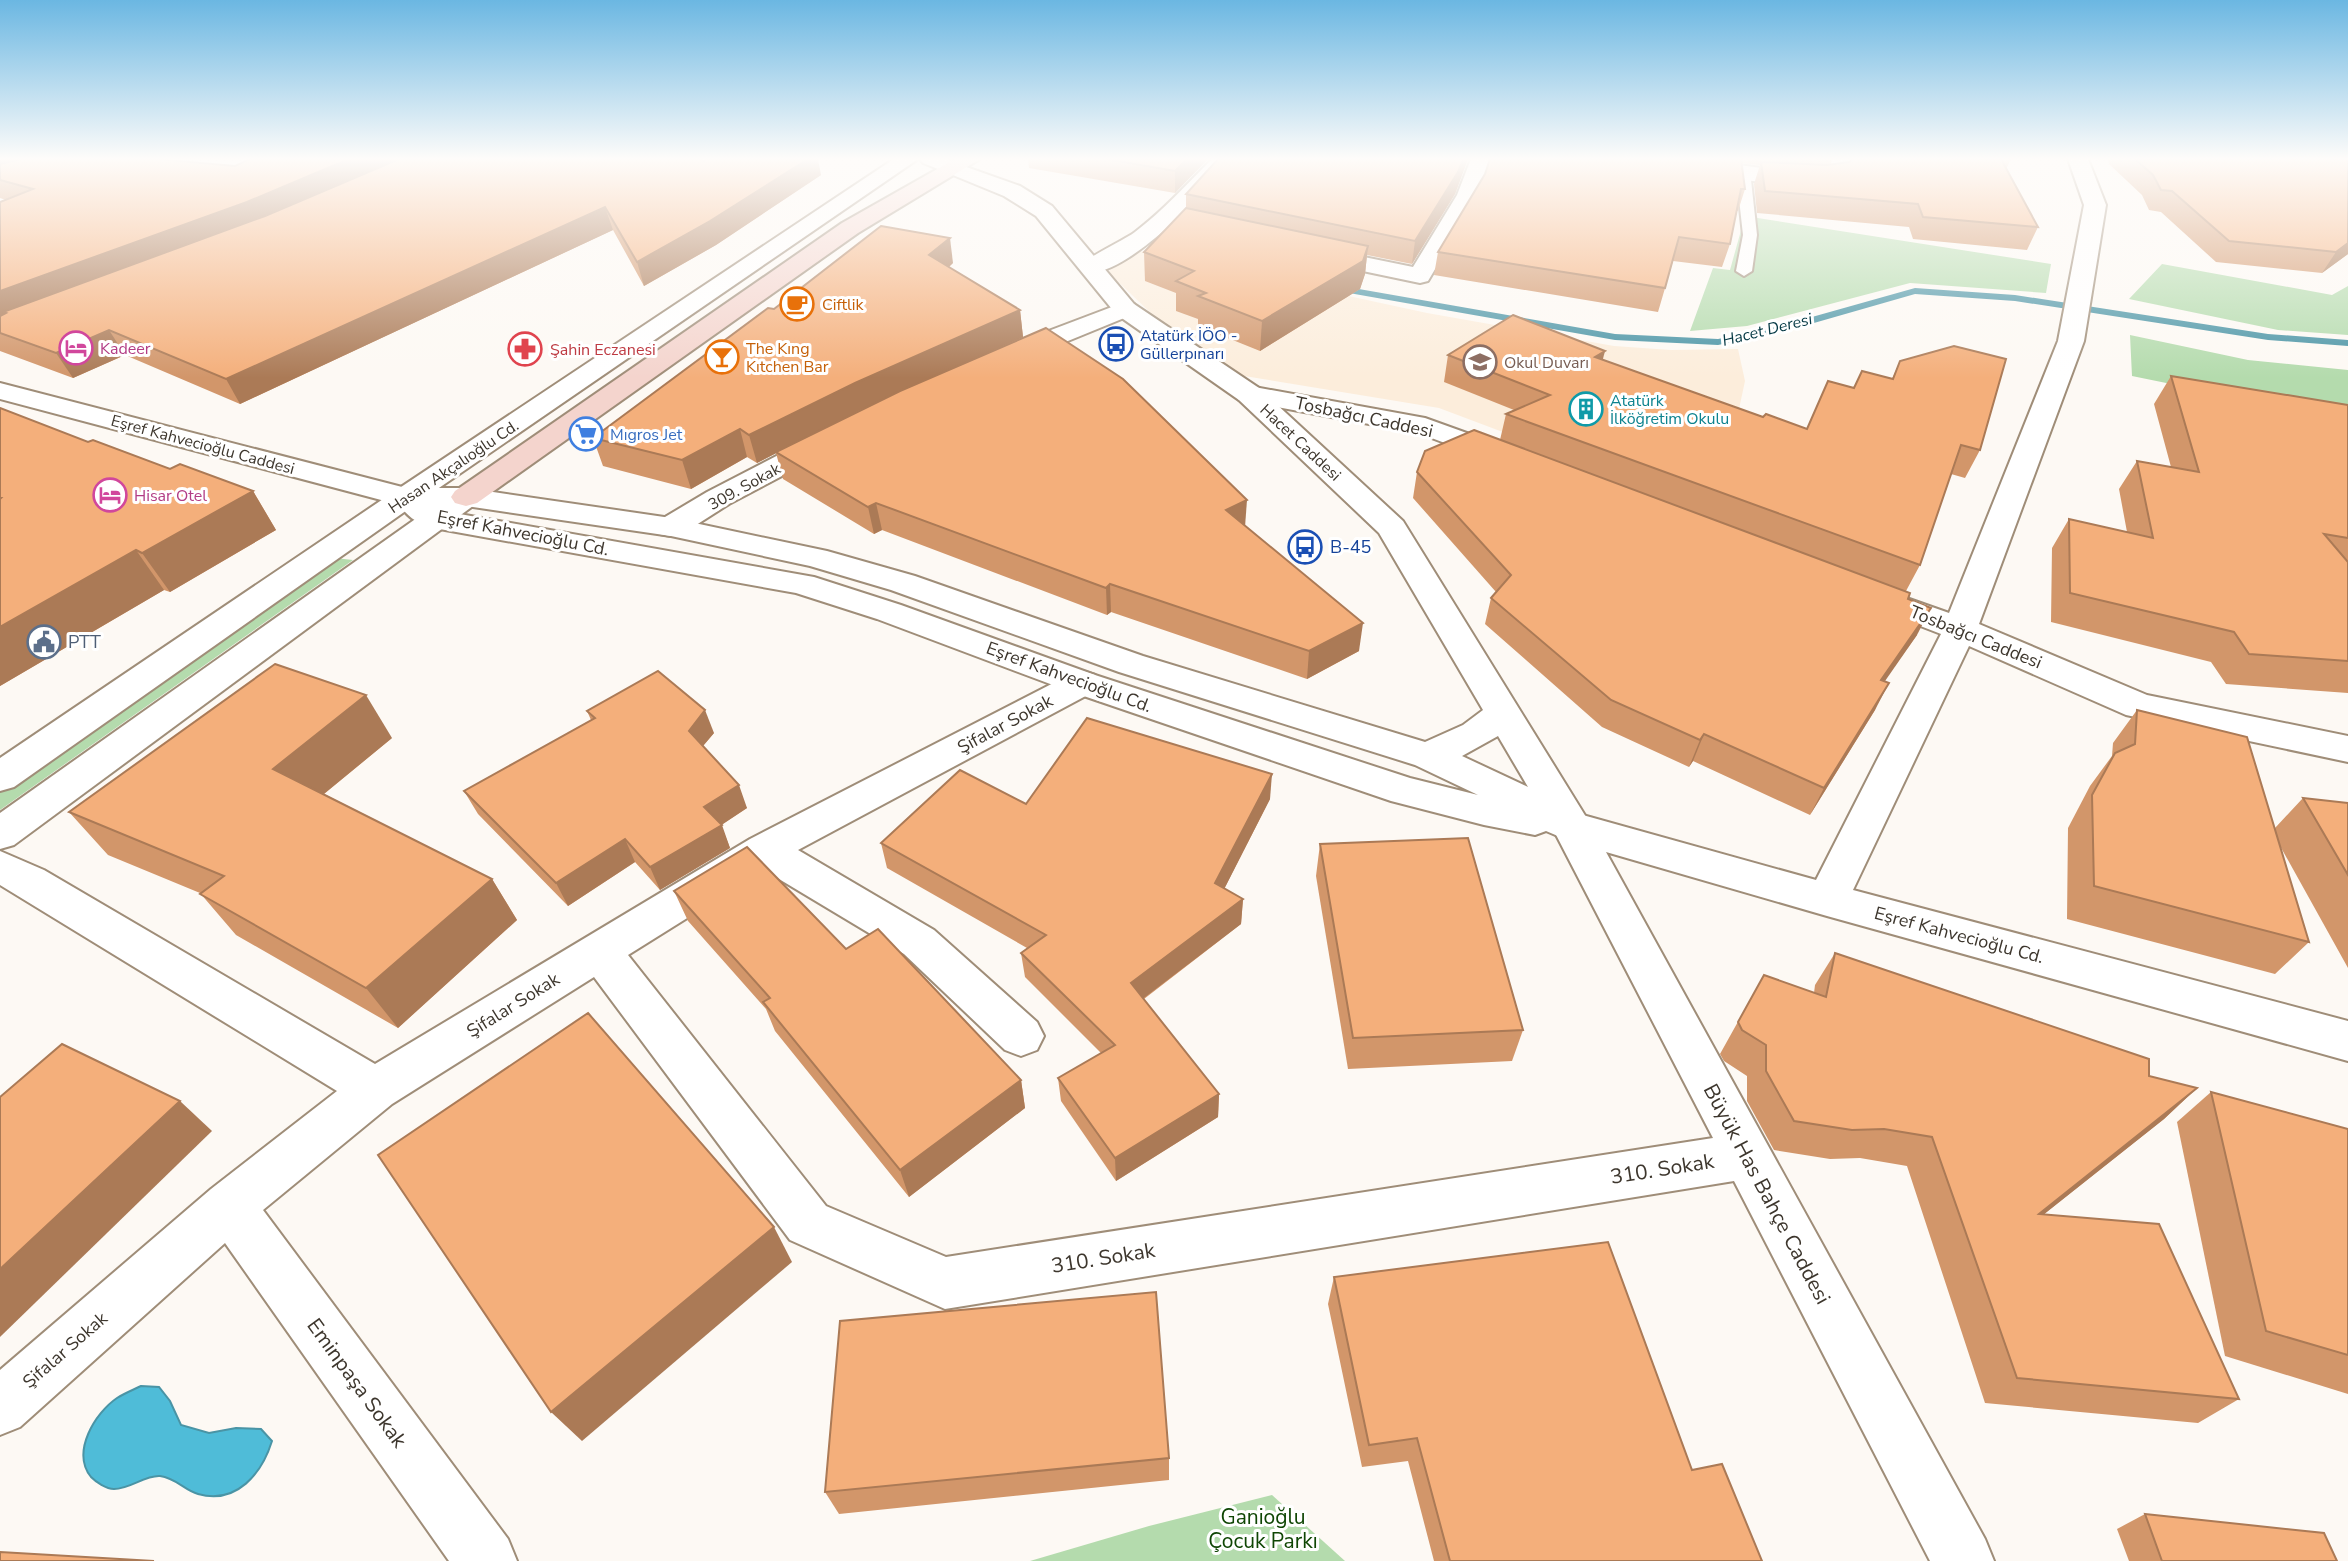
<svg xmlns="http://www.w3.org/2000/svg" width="2348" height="1561" font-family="'Nunito Sans',sans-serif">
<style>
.built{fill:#fceddb}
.green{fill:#b4dbad}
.water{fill:#4fbcd8;stroke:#4a94a5;stroke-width:2}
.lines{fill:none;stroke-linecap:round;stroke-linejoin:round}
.stream{fill:#4a94a5;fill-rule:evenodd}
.service-casing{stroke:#9f8d78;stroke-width:4}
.minor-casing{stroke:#9f8d78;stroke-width:4}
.tertiary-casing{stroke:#9f8d78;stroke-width:4}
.secondary-casing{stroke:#9f8d78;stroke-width:4}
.service{fill:#fff;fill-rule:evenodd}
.minor{fill:#fff;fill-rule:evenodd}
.tertiary{fill:#fff;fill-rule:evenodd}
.secondary{fill:#f4d4cd;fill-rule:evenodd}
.wall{fill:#d2966a}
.shaded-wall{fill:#ab7a56}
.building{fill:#f4af7b;stroke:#ab7a56;stroke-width:2}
.labels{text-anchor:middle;stroke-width:6;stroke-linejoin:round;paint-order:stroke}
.far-food-label{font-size:16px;fill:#c56008;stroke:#fff;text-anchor:start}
.far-water-label{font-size:16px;font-style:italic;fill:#043844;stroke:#fff}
.far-transit-label{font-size:16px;fill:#164399;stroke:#fff;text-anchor:start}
.far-hotel-label{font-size:16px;fill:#b23c85;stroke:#fff;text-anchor:start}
.far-health-label{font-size:16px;fill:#be3a42;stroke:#fff;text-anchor:start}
.far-education-label{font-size:16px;fill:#785e54;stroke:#fff;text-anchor:start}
.far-culture-label{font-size:16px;fill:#0d838f;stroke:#fff;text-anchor:start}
.far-shop-label{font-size:16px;fill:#366cbe;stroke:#fff;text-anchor:start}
.far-street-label{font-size:16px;fill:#3d362d;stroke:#fff}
.street-label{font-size:18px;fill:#3d362d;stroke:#fff}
.transit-label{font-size:18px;fill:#164399;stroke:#fff;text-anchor:start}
.service-label{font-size:18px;fill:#4e5e75;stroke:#fff;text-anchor:start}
.near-street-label{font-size:21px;fill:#3d362d;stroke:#fff}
.near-park-label{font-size:21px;fill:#0f4604;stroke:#fff}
</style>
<rect width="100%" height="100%" fill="#fdf9f4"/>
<!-- built -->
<path class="built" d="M1140,251L1427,313L1614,346L1671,350L1738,349L1745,381L1736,423L1667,494L1439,408L1238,375L1158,320L1106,270Z"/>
<!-- green -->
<g class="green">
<path d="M1745,216L2051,264L2046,293L1910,283L1747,326L1690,331L1713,268L1730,270Z"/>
<path d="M2162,264L2332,295L2348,286V335L2278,330L2129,299Z"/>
<path d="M2130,335L2248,360L2348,370V432L2264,403L2132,376Z"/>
<path d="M335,558L353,560L0,810V790Z"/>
<path d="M1272,1495L1345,1561H1030L1149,1526Z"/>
</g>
<!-- water -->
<path class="water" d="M141,1386L159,1387L170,1401L181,1425L209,1433L236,1428L261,1429L272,1441C262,1473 237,1505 198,1494C184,1490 176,1478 160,1476C145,1475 130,1489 114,1489C106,1489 96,1482 91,1477C71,1452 95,1413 117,1398C125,1393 133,1390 141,1386Z"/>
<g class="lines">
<!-- stream -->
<path class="stream" d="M1336,285L1615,334L1718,339L1780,326L1915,288L2015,295L2268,334L2348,340V346L2268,340L2015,301L1915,294L1786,331L1718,345L1615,340L1332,290L1331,288Z"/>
<defs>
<path id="service" d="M1743,167L1750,171L1757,235L1752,271L1744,276L1736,271L1743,235L1736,171Z"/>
<g id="minor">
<path d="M894,159H918L417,503L14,787L0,791V758L395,491Z"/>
<path d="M920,159C935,159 955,156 965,169L962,173H948L923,163Z"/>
<path d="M1212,159H1234L1178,218L1230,229L1233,234L1230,239L1222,241L1166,229C1147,245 1108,278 1083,272L1079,267C1085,258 1123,241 1135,232C1163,211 1187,184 1212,159Z"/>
<path d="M1471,159H1491L1479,195L1428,281L1420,283L1315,261L1307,259L1303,254L1307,249L1315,247L1413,267L1457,195Z"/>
<path d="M1647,159H1695L1783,171H1832L1831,159H1851L1853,174C1835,201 1690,171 1657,165L1650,163Z"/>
<path d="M2068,159H2088L2106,205L2084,341L1979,624L2147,695L2348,736V762L2126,715L1969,646L1853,890L2348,1021V1061L1827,916L1606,852L1985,1539L1994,1561H1930L1734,1181L945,1309L790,1240L594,977L392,1104L263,1210L508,1539L517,1561H449L225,1243L20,1427L0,1435V1370L211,1189L337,1091L0,885V851L44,870L375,1064L750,839L1069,675L1082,671L1095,675L1100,683L1095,691L798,850L934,930L1037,1022L1044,1036L1037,1050L1021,1056L1005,1050L904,954L764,870L628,955L826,1206L946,1257L1713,1138L1552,827L1558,817L1572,812L1816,880L1941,634L1866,605L1861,598L1866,591L1878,588L1949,613L2058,341L2084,205Z"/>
<path d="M1125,302L1134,304L1137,309L1134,314L1019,361L1010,363L1001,361L997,355L1001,349Z"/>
<path d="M1249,386L1425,418L1514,450L1519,456L1514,462L1504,465L1418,433L1239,400L1235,394L1239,388Z"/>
<path d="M825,433L835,436L839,442L835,448L729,504L682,534L671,536L660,534L655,527L660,520L707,492L815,436Z"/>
<path d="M466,488L477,491L481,497L477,503L14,845L0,849V813L455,491Z"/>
</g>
<path id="tertiary" d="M955,163L1020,186L1052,206L1134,304L1259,388L1403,521L1586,817L1592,827L1586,837L1572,842L1546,831L1535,835L1484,825L1391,801L1069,691L877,619L796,593L434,528C420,525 407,517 400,505L0,399V383L406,488H466L671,518L827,551L915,576L1143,656L1425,742L1463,725L1483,710L1379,533L1239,400L1116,314L1036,216L1004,196L948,173L945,169L948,165ZM436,506H466L671,536L810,566L891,590L1119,672L1415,765L1478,795L1410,778L1095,675L901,605L814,577L443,511ZM1498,736L1528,787L1462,756Z"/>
<path id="secondary" d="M955,159H980L858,233L477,503L466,506L455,503L451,497L455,491L842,223Z"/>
</defs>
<!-- service casing -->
<use href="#service" class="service-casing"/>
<!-- minor casing -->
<use href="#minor" class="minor-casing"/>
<!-- tertiary casing -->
<use href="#tertiary" class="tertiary-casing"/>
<!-- secondary casing -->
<use href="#secondary" class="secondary-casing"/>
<!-- service -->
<use href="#service" class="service"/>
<!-- minor -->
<use href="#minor" class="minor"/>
<!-- tertiary -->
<use href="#tertiary" class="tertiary"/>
<!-- secondary -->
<use href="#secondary" class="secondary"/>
</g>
<!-- wall -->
<g class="wall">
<path d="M0,159L235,166L704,161L821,175L716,245L644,286L613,230L240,404L125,355L73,378L0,351V202L6,200L0,198Z"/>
<path d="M1028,159H1208L1175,193L1029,168Z"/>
<path d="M1218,159H1468L1455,194L1412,264L1367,255L1365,274L1360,289L1260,351L1198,326V319L1176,311V293L1145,281L1144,252L1186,208V194Z"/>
<path d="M1490,159H1832L1830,165L1849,162L1852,159H2011L2006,169L2038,227L2027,250L1913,239L1909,227L1757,213L1754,184L1760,165L1742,163L1745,189L1738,211H1736L1730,244L1722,267L1673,261L1658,312L1434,275L1438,252L1485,174Z"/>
<path d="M2108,159H2348V254L2322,273L2216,262L2161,212L2149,210L2142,195L2109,164Z"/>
<path d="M953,263L949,267L1020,310L1023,337L1245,526L1359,651L1307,679L1111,612L1107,615L882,530L874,534L783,479L776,453L757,463L747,457L691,489L603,466L593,438L774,309Z"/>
<path d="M1448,355L1603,360L1763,417L1807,429L1854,388L1892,379L1900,361L1980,450L1965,478L1951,474L1920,565L1906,591L1917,635L1884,681L1875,710L1810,815L1693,761L1689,767L1602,727L1485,624L1491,598L1496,592L1413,498L1417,472L1500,440L1506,414L1514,410L1444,382Z"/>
<path d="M2171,376L2348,405V693L2226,684L2211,662L2051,622L2052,548L2069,519L2127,532L2119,489L2137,461L2171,467L2154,404Z"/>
<path d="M0,408L88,442L170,469L253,491L276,530L170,592L164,590L0,686Z"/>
<path d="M2137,710L2275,828L2303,798L2348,803V968L2279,844L2309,942L2275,974L2067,919L2068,828L2090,786L2112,756L2113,743Z"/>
<path d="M587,711L714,733L703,746L747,808L721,825L730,848L660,890L635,862L568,906L478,814L464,791L591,720Z"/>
<path d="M392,738L324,794L492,879L517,920L398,1028L236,935L200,893L108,855L69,812Z"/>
<path d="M1270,799L1224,889L1243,899L1241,924L1144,999L1219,1094L1218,1117L1116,1181L1061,1101L1058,1078L1101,1053L1025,977L1021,953L1027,948L887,868L881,843L1026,804Z"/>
<path d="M1320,844L1523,1030L1512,1061L1348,1069L1316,876Z"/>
<path d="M674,891L846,949L1021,1080L1025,1108L909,1197L775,1031L766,1009L688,921Z"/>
<path d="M1835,953L2149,1076L2197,1088L2164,1119L2044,1214L2239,1399L2198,1423L1985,1403L1907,1166L1860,1158L1830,1159L1774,1150L1747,1101V1076L1724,1061L1720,1054L1764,975L1814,993L1815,985Z"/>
<path d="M2211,1092L2348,1129V1394L2225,1356L2177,1122Z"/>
<path d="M1334,1277L1762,1561H1434L1408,1461L1362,1467L1328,1304Z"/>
<path d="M1169,1458V1480L839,1514L825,1492Z"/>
<path d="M2145,1514L2337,1561H2129L2117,1529Z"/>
</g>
<!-- shaded-wall -->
<g class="shaded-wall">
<path d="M0,159H28L0,176Z"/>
<path d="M349,159H411L259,225L3,312L8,319L0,322V291Z"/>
<path d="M808,159H818L821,175L716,245L644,286L637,262Z"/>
<path d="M1187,159H1208L1175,193V171Z"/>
<path d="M1463,159H1468L1455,194L1412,264L1415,241Z"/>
<path d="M605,207L613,230L240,404L226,379Z"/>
<path d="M950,238L953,263L933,281L929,255Z"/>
<path d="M2348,243V254L2322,273L2336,252Z"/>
<path d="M1368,246L1365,274L1360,289L1260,351L1262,321Z"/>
<path d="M1020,310L1023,337L860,410L757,463L749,435L855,383Z"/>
<path d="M109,330L125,355L73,378L56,353Z"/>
<path d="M1605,351L1598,378L1595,357Z"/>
<path d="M740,429L747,457L691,489L682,460Z"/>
<path d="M253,491L276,530L170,592L142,553Z"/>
<path d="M1247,500L1245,527L1226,510Z"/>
<path d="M876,503L882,530L874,534L868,507Z"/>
<path d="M136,550L164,590L0,686V627Z"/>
<path d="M1110,584L1111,612L1107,615L1106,588Z"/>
<path d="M1931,608L1917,635L1867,707L1881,680Z"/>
<path d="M1363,623L1359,651L1307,679L1309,651Z"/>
<path d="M1889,683L1875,710L1810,815L1824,788Z"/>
<path d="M366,695L392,738L303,811L273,769Z"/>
<path d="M705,710L714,733L697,753L689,731Z"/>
<path d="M1704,734L1693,761L1689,767L1700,740Z"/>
<path d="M1272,774L1270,799L1214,909L1215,883Z"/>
<path d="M739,785L747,808L714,830L722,825L730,848L660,890L650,867L704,807Z"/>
<path d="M625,839L635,862L568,906L556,883Z"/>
<path d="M492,879L517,920L398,1028L366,988Z"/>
<path d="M1243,899L1241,924L1132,1007L1131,983Z"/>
<path d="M1021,1080L1025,1108L909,1197L900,1170Z"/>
<path d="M2197,1088L2164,1119L2009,1242L2039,1214Z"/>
<path d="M1219,1094L1218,1117L1116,1181L1115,1158Z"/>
<path d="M180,1101L212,1131L0,1337V1269Z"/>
<path d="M774,1227L792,1262L582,1441L551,1412Z"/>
</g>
<!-- building -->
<g class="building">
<path d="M22,159H157L235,166L250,159H349L247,202L0,291V202L33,189L0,180V164Z"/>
<path d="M399,159H699L704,161L706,159H808L710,221L637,262L605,207L226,379L109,330L56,353L0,333V316L6,313L3,312L265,216Z"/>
<path d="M1107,159H1187L1175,171Z"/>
<path d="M1218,159H1463L1458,172L1415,241L1186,194Z"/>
<path d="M1490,159H1741L1745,189H1741L1730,244L1679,237L1665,288L1438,252L1485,174Z"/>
<path d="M1853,159H2001L2038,227L1923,217L1918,204L1765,191L1761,162L1827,165L1849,162Z"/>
<path d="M2135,159H2348V243L2336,252L2229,241L2172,191L2161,190L2153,175Z"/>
<path d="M1186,208L1368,246L1363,261L1262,321L1198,296L1206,293L1176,281L1194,271L1144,252Z"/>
<path d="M881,226L950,238L929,255L1020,310L855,383L749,435L740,429L682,460L593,438L768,308L774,309Z"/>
<path d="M1513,315L1605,351L1595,357L1763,417L1766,414L1807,429L1828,381L1854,388L1862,371L1893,379L1900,361L1954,346L2006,359L1980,450L1961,445L1920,565L1506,414L1550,395L1448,355Z"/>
<path d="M1046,328L1123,379L1247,500L1226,510L1363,623L1309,651L1110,584L1106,588L876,503L868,507L776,452L900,391Z"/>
<path d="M2171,376L2348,405V538L2324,534L2348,562V661L2249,654L2234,632L2070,593L2069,519L2153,538L2137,461L2199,472Z"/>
<path d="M0,408L88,442L93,440L170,469L180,464L253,491L142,553L136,550L0,627V499L1,498H0Z"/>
<path d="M1474,430L1910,593L1908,599L1931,608L1881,680L1889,683L1824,788L1704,734L1700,740L1611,700L1491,598L1511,575L1417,472L1425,451Z"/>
<path d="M275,664L366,695L273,769L492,879L366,988L200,894L224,876L69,812Z"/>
<path d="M658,671L705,710L689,731L739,785L704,807L722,825L650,867L625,839L556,883L464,791L595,718L587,711Z"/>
<path d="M2137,710L2247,737L2309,942L2094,886L2092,795L2115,753L2135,744Z"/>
<path d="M1087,718L1272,774L1215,883L1243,899L1131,983L1219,1094L1115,1158L1058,1078L1115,1045L1021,953L1046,935L881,843L960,770L1026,804Z"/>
<path d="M2303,798L2348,803V875Z"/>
<path d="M1468,838L1523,1030L1353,1038L1320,844Z"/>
<path d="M747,847L846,949L878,929L1021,1080L900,1170L763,1002L770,998L674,891Z"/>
<path d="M1835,953L2149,1059V1076L2197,1088L2039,1214L2159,1224L2239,1399L2017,1378L1932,1137L1884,1129L1852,1130L1794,1121L1766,1071V1045L1742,1030L1738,1022L1764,975L1826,997Z"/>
<path d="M588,1013L774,1227L551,1412L378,1155Z"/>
<path d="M62,1044L180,1101L0,1269V1097Z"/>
<path d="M2211,1092L2348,1129V1355L2266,1331Z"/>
<path d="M1608,1242L1692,1470L1722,1464L1762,1561H1450L1417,1438L1369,1445L1334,1277Z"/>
<path d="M1156,1292L1169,1458L825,1492L840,1321Z"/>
<path d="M2145,1514L2324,1533L2337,1561H2162Z"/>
<path d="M0,1552L154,1561H0Z"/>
</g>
<!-- sky -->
<linearGradient id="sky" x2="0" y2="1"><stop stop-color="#6bb7e2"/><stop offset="0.42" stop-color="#fefcfa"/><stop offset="1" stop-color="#fefcfa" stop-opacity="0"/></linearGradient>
<rect width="2348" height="378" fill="url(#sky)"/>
<!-- icons -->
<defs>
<symbol id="cafe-ring" viewBox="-11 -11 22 22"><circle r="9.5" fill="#fff" stroke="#e8710a" stroke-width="1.5"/><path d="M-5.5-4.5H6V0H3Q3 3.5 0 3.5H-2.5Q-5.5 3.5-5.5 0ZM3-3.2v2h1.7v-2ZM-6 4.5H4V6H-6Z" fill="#e8710a"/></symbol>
<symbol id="bus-ring" viewBox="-11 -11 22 22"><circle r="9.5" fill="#fff" stroke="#1a4fb4" stroke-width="1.5"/><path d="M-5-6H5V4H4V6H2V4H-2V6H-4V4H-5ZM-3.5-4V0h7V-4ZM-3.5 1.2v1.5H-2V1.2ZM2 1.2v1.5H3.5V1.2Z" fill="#1a4fb4"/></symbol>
<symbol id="hotel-ring" viewBox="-11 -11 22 22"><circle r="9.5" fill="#fff" stroke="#d1479c" stroke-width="1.5"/><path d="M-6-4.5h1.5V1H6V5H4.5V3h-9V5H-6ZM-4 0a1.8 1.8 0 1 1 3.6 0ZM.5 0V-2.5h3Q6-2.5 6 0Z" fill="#d1479c"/></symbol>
<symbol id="pharmacy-ring" viewBox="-11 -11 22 22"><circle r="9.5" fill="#fff" stroke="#e0444e" stroke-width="1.5"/><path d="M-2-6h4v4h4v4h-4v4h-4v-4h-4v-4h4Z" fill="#e0444e"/></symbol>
<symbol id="bar-ring" viewBox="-11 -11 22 22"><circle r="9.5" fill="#fff" stroke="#e8710a" stroke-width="1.5"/><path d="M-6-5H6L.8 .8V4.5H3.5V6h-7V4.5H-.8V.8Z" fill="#e8710a"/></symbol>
<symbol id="school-ring" viewBox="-11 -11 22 22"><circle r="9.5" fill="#fff" stroke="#8d6e63" stroke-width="1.5"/><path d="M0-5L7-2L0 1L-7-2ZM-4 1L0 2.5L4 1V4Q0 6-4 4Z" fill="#8d6e63"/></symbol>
<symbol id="building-ring" viewBox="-11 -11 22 22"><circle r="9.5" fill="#fff" stroke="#0f9aa8" stroke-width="1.5"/><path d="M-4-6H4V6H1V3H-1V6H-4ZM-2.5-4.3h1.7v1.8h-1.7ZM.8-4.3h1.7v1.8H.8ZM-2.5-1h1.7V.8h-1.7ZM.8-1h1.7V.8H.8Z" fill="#0f9aa8"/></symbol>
<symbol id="supermarket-ring" viewBox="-11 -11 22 22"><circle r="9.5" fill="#fff" stroke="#3f7fe0" stroke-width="1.5"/><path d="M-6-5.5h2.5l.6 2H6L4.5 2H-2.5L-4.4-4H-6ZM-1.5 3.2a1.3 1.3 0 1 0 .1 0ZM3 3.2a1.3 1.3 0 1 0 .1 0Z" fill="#3f7fe0"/></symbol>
<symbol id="civic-ring" viewBox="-11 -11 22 22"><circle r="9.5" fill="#fff" stroke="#5c6f8a" stroke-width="1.5"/><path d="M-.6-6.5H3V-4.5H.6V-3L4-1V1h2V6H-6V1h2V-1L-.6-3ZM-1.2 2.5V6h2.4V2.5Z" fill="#5c6f8a"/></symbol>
</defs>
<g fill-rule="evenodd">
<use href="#cafe-ring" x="778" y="285" width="38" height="38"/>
<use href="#bus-ring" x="1097" y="325" width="38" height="38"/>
<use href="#hotel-ring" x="57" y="329" width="38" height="38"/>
<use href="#pharmacy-ring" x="506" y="330" width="38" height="38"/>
<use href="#bar-ring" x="703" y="338" width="38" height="38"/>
<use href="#school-ring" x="1461" y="343" width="38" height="38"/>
<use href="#building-ring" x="1567" y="390" width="38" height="38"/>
<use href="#supermarket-ring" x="567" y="415" width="38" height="38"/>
<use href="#hotel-ring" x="91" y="476" width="38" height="38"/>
<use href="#bus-ring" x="1286" y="528" width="38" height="38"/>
<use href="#civic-ring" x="25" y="623" width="38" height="38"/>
</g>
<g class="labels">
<!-- far-food labels -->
<g class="far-food-label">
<text x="822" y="310">Ciftlik</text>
<text x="746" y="354">The Kıng<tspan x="746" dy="18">Kıtchen Bar</tspan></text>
</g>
<!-- far-water labels -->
<g class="far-water-label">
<text transform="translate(1767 329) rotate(-14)" y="6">Hacet Deresi</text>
</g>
<!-- far-transit labels -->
<g class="far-transit-label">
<text x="1140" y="341">Atatürk İÖO -<tspan x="1140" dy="18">Güllerpınarı</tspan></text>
</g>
<!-- far-hotel labels -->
<g class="far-hotel-label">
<text x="100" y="354">Kadeer</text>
<text x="134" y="501">Hisar Otel</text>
</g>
<!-- far-health labels -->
<g class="far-health-label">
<text x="550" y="355">Şahin Eczanesi</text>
</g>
<!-- far-education labels -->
<g class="far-education-label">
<text x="1504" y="368">Okul Duvarı</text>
</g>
<!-- far-culture labels -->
<g class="far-culture-label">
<text x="1610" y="406">Atatürk<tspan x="1610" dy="18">İlköğretim Okulu</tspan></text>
</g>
<!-- far-shop labels -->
<g class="far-shop-label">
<text x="610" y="440">Mıgros Jet</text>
</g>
<!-- far-street labels -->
<g class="far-street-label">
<text transform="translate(1301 442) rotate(43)" y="6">Hacet Caddesi</text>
<text transform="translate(203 444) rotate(15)" y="6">Eşref Kahvecioğlu Caddesi</text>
<text transform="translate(453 466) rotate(-34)" y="6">Hasan Akçalıoğlu Cd.</text>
<text transform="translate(744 486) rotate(-29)" y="6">309. Sokak</text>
</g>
<!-- street labels -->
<g class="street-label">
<text transform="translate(1364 417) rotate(12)" y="6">Tosbağcı Caddesi</text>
<text transform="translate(523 533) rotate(11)" y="6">Eşref Kahvecioğlu Cd.</text>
<text transform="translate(1976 637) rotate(22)" y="6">Tosbağcı Caddesi</text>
<text transform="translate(1069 677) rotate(20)" y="6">Eşref Kahvecioğlu Cd.</text>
<text transform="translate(1005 724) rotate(-28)" y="6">Şifalar Sokak</text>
<text transform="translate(1959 935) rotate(15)" y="6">Eşref Kahvecioğlu Cd.</text>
<text transform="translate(513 1005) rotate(-32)" y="6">Şifalar Sokak</text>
<text transform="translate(65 1350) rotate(-41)" y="6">Şifalar Sokak</text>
</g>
<!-- transit labels -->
<g class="transit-label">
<text x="1330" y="553">B-45</text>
</g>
<!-- service labels -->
<g class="service-label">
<text x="68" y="648">PTT</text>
</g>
<!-- near-street labels -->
<g class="near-street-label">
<text transform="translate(1662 1169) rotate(-9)" y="7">310. Sokak</text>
<text transform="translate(1767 1194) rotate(62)" y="7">Büyük Has Bahçe Caddesi</text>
<text transform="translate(1103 1258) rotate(-9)" y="7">310. Sokak</text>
<text transform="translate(357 1383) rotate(54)" y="7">Eminpaşa Sokak</text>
</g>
<!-- near-park labels -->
<g class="near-park-label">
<text x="1263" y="1524">Ganioğlu<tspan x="1263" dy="24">Çocuk Parkı</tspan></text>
</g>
</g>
</svg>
